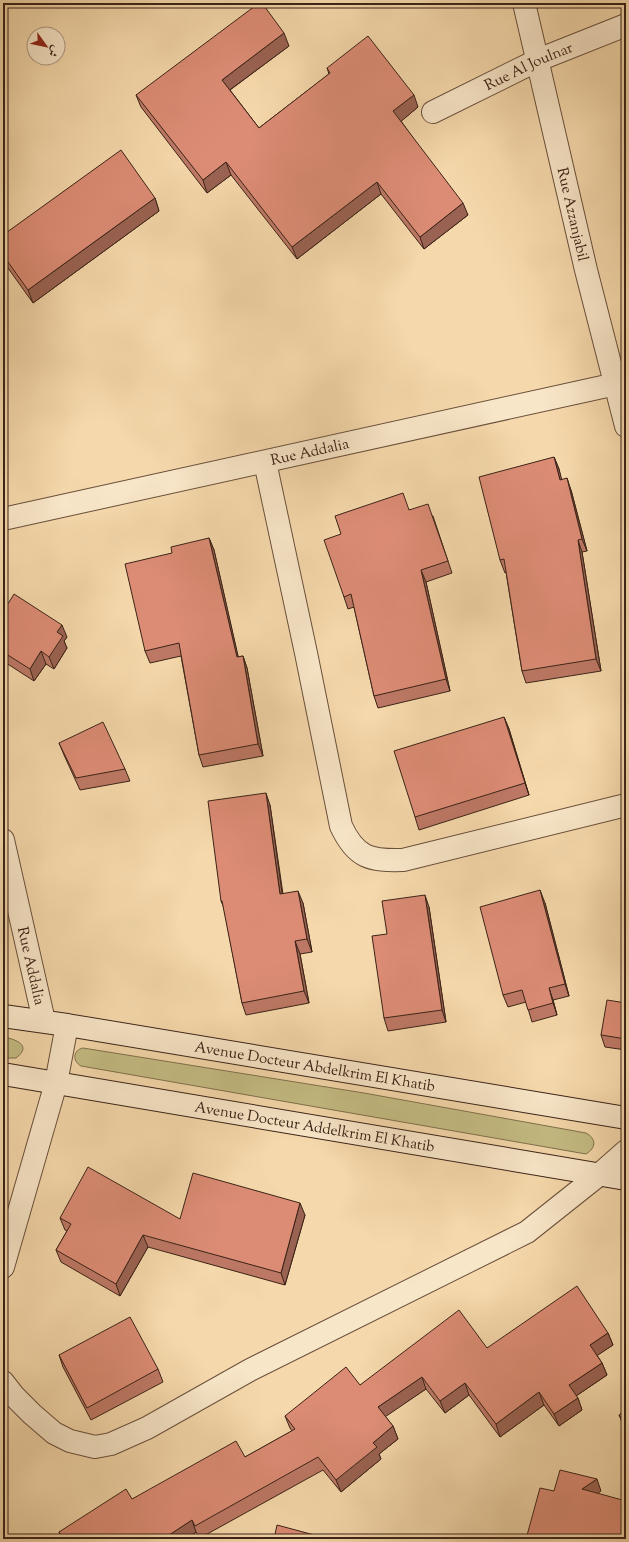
<svg xmlns="http://www.w3.org/2000/svg" width="629" height="1542" font-family="'Sorts Mill Goudy',Amiri,serif">
<style>
.green{fill:#c4bc83;stroke:#80704d}
.lines{fill:none;stroke-linecap:round;stroke-linejoin:round}
.minor-casing{stroke:#6a503c;stroke-width:24}
.secondary-casing{stroke:#3b2317;stroke-width:24}
.minor{stroke:#f8e6c8;stroke-width:22}
.secondary{stroke:#f8e6c8;stroke-width:22}
.wall{fill:#bd7865;stroke:#3b2317}
.shaded-wall{fill:#9a6252;stroke:#3b2317}
.building{fill:#dc8c75;stroke:#3b2317}
.labels{text-anchor:middle;stroke-width:3;stroke-linejoin:round;paint-order:stroke}
.street-label{font-size:15px;fill:#3b2317;stroke:#f8e6c8}
</style>
<rect width="100%" height="100%" fill="#f5d8ab"/>
<filter id="stains"><feTurbulence type="fractalNoise" baseFrequency=".005" numOctaves="4"/><feColorMatrix values="0 0 0 0 .2 0 0 0 0 .09 0 0 0 0 .02 0 0 0 .5 -.17"/></filter>
<radialGradient id="worn" r=".72"><stop offset=".6" stop-color="#630" stop-opacity="0"/><stop offset="1" stop-color="#630" stop-opacity=".3"/></radialGradient>
<!-- green -->
<g class="green">
<path d="M3,1037C15,1039 33,1045 16,1058H3Z"/>
<path d="M83,1048L364,1093L586,1133C597,1139 596,1148 586,1154L81,1066C72,1061 73,1050 83,1048Z"/>
</g>
<g class="lines">
<defs>
<g id="minor">
<path id="s1" d="M524,3L586,270L626,426"/>
<path id="s2" d="M433,112L538,60L626,25"/>
<path d="M265,462L306,653L341,826C356,858 370,861 403,860L626,805"/>
<path id="s3" d="M3,519L616,384"/>
<path id="s4" d="M3,840L44,1021"/>
<path d="M3,1267L56,1083L67,1025"/>
<path d="M3,1382L14,1396L32,1414L54,1433L70,1441L95,1447L111,1444L147,1428L250,1370L527,1232L600,1174L626,1151"/>
</g>
<g id="secondary">
<path id="s5" d="M3,1016L67,1025L626,1118"/>
<path id="s6" d="M3,1074L626,1179"/>
</g>
</defs>
<!-- minor casing -->
<use href="#minor" class="minor-casing"/>
<!-- secondary casing -->
<use href="#secondary" class="secondary-casing"/>
<!-- minor -->
<use href="#minor" class="minor"/>
<!-- secondary -->
<use href="#secondary" class="secondary"/>
</g>
<!-- wall -->
<g class="wall">
<path d="M289,46L230,90L259,128L329,74L327,68L418,107L401,121L468,215L424,249L381,194L297,259L231,175L207,193L141,107L136,95Z"/>
<path d="M155,198L159,211L33,303L3,261V235Z"/>
<path d="M554,457L559,469L561,480L571,490L587,551L582,552L601,671L526,683L522,671L506,572L505,573L500,560Z"/>
<path d="M410,510L433,516L452,573L426,582L450,691L378,708L374,696L354,607L348,609L344,597L341,534Z"/>
<path d="M209,538L214,550L238,657L243,656L247,668L263,756L203,767L199,755L181,656L150,663L145,651L172,553Z"/>
<path d="M3,612L67,637L64,641L67,648L54,669L46,664L34,681L3,661Z"/>
<path d="M504,717L509,729L529,795L419,830L415,817Z"/>
<path d="M59,743L125,769L130,781L80,790L64,755Z"/>
<path d="M270,805L283,894L303,903L312,952L300,954L309,1003L246,1015L242,1003L224,908L221,901Z"/>
<path d="M545,903L569,996L553,1000L557,1015L532,1022L526,1002L508,1007L503,995Z"/>
<path d="M429,907L446,1022L388,1031L384,1018Z"/>
<path d="M626,1003V1050L605,1047L601,1035Z"/>
<path d="M305,1215L285,1285L148,1247L120,1296L61,1262L56,1250L67,1231L65,1230L60,1218L180,1219Z"/>
<path d="M608,1333L613,1345L597,1355L602,1363L607,1375L576,1396L578,1398L582,1410L559,1426L544,1405L500,1437L469,1395L445,1413L426,1389L385,1416L393,1426L398,1439L379,1454L381,1459L341,1492L323,1470L200,1538L196,1532L186,1539H61L59,1532L132,1499L245,1457L292,1431L290,1428L285,1416L360,1385L487,1348Z"/>
<path d="M59,1355L158,1369L163,1382L91,1420L63,1367Z"/>
<path d="M626,1410V1430L624,1427L619,1415Z"/>
</g>
<!-- shaded-wall -->
<g class="shaded-wall">
<path d="M284,33L289,46L227,92L222,80Z"/>
<path d="M414,95L418,107L398,124L393,111Z"/>
<path d="M226,162L231,175L207,193L203,180Z"/>
<path d="M377,182L381,194L297,259L292,247Z"/>
<path d="M155,198L159,211L33,303L28,290Z"/>
<path d="M463,203L468,215L424,249L420,237Z"/>
<path d="M554,457L559,469L565,492L560,480Z"/>
<path d="M567,478L571,490L587,551L582,539Z"/>
<path d="M209,538L214,550L241,669L237,657Z"/>
<path d="M578,540L582,552L601,671L596,659Z"/>
<path d="M421,570L426,582L450,691L446,679Z"/>
<path d="M62,625L67,637L64,641L67,648L54,669L49,657L57,632Z"/>
<path d="M41,651L46,664L34,681L30,669Z"/>
<path d="M243,656L247,668L263,756L258,744Z"/>
<path d="M504,717L509,729L529,795L525,783Z"/>
<path d="M266,793L270,805L284,907L280,894Z"/>
<path d="M540,890L545,903L569,996L565,984Z"/>
<path d="M298,891L303,903L312,952L307,939Z"/>
<path d="M425,895L429,907L446,1022L442,1010Z"/>
<path d="M295,941L300,954L309,1003L304,991Z"/>
<path d="M549,988L553,1000L557,1015L553,1003Z"/>
<path d="M300,1203L305,1215L285,1285L281,1273Z"/>
<path d="M143,1235L148,1247L120,1296L116,1284Z"/>
<path d="M608,1333L613,1345L595,1357L590,1345Z"/>
<path d="M602,1363L607,1375L573,1398L569,1385Z"/>
<path d="M422,1377L426,1389L382,1419L378,1407Z"/>
<path d="M465,1383L469,1395L445,1413L440,1401Z"/>
<path d="M539,1392L544,1405L500,1437L496,1424Z"/>
<path d="M578,1398L582,1410L559,1426L554,1414Z"/>
<path d="M393,1426L398,1439L379,1454L381,1459L341,1492L336,1480L373,1443Z"/>
<path d="M597,1479L601,1491L586,1502L582,1489Z"/>
<path d="M192,1520L196,1532L186,1539H163Z"/>
</g>
<!-- building -->
<g class="building">
<path d="M259,3H262L284,33L222,80L259,128L330,73L327,68L368,36L414,95L393,111L463,203L420,237L377,182L292,247L226,162L203,180L136,95Z"/>
<path d="M121,150L155,198L28,290L3,255V235Z"/>
<path d="M554,457L560,480L567,478L582,539L578,540L596,659L522,671L504,559L500,560L479,477Z"/>
<path d="M403,493L409,510L428,504L448,561L421,570L446,679L374,696L351,594L344,597L324,540L341,534L335,516Z"/>
<path d="M209,538L237,657L243,656L258,744L199,755L179,643L145,651L125,564L172,553L171,547Z"/>
<path d="M14,594L62,625L57,632L63,636L49,657L41,651L30,669L3,652V612Z"/>
<path d="M504,717L525,783L415,817L394,751Z"/>
<path d="M103,722L125,769L76,778L59,743Z"/>
<path d="M266,793L280,894L298,891L307,939L295,941L304,991L242,1003L222,901H221L208,801Z"/>
<path d="M626,858V871L623,859Z"/>
<path d="M540,890L565,984L549,988L553,1003L528,1010L522,990L503,995L480,907Z"/>
<path d="M425,895L442,1010L384,1018L372,936L387,934L382,901Z"/>
<path d="M607,1000L626,1003V1039L601,1035Z"/>
<path d="M88,1167L180,1219L193,1173L300,1203L281,1273L143,1235L116,1284L56,1250L71,1224L60,1218Z"/>
<path d="M577,1286L608,1333L590,1345L602,1363L569,1385L578,1398L554,1414L539,1392L496,1424L465,1383L440,1401L422,1377L378,1407L393,1426L373,1443L377,1447L336,1480L318,1457L195,1526L192,1520L163,1539H63L59,1532L126,1489L132,1499L236,1441L245,1457L295,1429L285,1416L346,1367L360,1385L459,1310L487,1348Z"/>
<path d="M130,1317L158,1369L87,1408L59,1355Z"/>
<path d="M626,1410V1424L619,1415Z"/>
<path d="M560,1470L597,1479L582,1489L626,1501V1539H526L540,1488L554,1491Z"/>
<path d="M277,1525L318,1536V1539H274Z"/>
</g>
<g class="labels">
<!-- street labels -->
<g class="street-label">
<text dy="5" stroke="none"><textPath href="#s2" startOffset="106">Rue Al Joulnar</textPath></text>
<text dy="5" stroke="none"><textPath href="#s1" startOffset="217">Rue Azzanjabil</textPath></text>
<text dy="5" stroke="none"><textPath href="#s3" startOffset="314">Rue Addalia</textPath></text>
<text dy="5" stroke="none"><textPath href="#s4" startOffset="129">Rue Addalia</textPath></text>
<text dy="5" stroke="none"><textPath href="#s5" startOffset="316">Avenue Docteur Abdelkrim El Khatib</textPath></text>
<text dy="5" stroke="none"><textPath href="#s6" startOffset="316">Avenue Docteur Addelkrim El Khatib</textPath></text>
</g>
</g>
<!-- margin -->
<rect width="629" height="1542" fill="none" stroke="#f5d8ab" stroke-width="16"/>
<rect x="4" y="4" width="621" height="1534" fill="none" stroke="#3b2317" stroke-width="2"/>
<rect x="8" y="8" width="613" height="1526" fill="none" stroke="#3b2317"/>
<!-- north arrow -->
<g transform="translate(46 46) rotate(123)"><circle r="19" fill="#f8e6c8" stroke="#ac9881"/>
<path d="M0-3L7 15L0 10L-7 15Z" fill="#8f2418"/>
<text y="-6" font-size="11" font-weight="bold" text-anchor="middle" fill="#3b2317">ش</text>
</g>
<rect width="100%" height="100%" filter="url(#stains)"/>
<rect width="100%" height="100%" fill="url(#worn)"/>
</svg>
